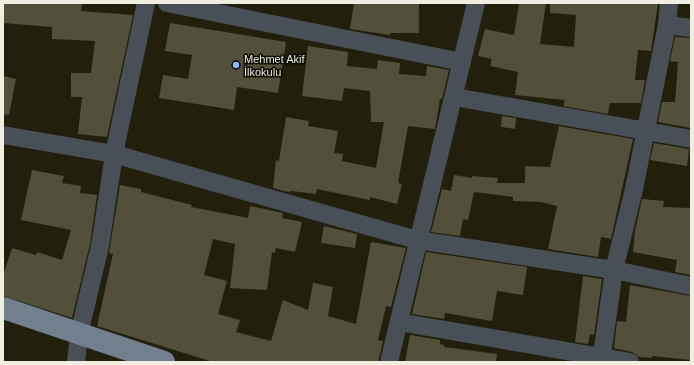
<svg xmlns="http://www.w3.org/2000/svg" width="694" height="365" font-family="Arial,sans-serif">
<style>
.building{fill:#524f3a}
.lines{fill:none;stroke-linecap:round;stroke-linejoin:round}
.minor{stroke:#494f57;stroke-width:18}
.major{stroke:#727f8f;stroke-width:22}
.poi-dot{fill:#88bafc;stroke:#0a0903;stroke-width:1.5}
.labels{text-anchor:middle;stroke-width:3;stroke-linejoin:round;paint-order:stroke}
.poi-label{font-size:11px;fill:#efeee1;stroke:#0a0903;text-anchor:start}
</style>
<rect width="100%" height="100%" fill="#22200c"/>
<!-- building -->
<g class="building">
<path d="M3,3H82L81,11L133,15L107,137L78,134L82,97H71V73H91L95,41L52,39V27L3,23Z"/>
<path d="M354,3H419V33H390V35L350,29Z"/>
<path d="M519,3H546L540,44L574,47L576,15L550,13V3H658L651,51L638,50L635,80H645L641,103H610L608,114L563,106L565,100L515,95L518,72L490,66L492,59L478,56L485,29L514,35Z"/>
<path d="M170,23L286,42L278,93L237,87L234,110L159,98L163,75L188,79L192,55L165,51Z"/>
<path d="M675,37L691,38V128L658,122L662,102H675L678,62L670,61Z"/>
<path d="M308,46L348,52L347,66L377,69L378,60L400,63L399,74L426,76L427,66L449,70L442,99H440L435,129L408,126L398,183L402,184L397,204L370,197V200L317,189L316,194L292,191L288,192L273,188L276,160L279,161L286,117L309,121L308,126L338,131L334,153L343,154L342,161L376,168L384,122H371L370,91L344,88L342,101L302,96Z"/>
<path d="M3,76L16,79L9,115L3,114Z"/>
<path d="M502,116L516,118L515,129L501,127Z"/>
<path d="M559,126L633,139L611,239L601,237L598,257L548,249L557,206L541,202L513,201V197L474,192L468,220L463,219L460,236L431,232L442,189L451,191L454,175L472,178V176L498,178L497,183H525V166L550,167Z"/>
<path d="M654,143L689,149L687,166L650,160Z"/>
<path d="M32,170L64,176L62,183L81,186L80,193L97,195L90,244L72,318L3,296V276L12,248L36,255L37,252L62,260L71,230L21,220Z"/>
<path d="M120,185L141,189V192L192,205L191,207L248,218L250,206L283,213L282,218L302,222L295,252L276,248L275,253L272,252L267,290L230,288L235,244L213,239L204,275L227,281L218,314L240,320L236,332L271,341L283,300L308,310L313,283L333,287L328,316L356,324L371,242L406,248L391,307L386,306L378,340L383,341L378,362H213L97,326L113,254L109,253Z"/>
<path d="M642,199L664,201L663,207L691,208V275L675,272L677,260L633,252L635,231Z"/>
<path d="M324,226L357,234L355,248L321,243Z"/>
<path d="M426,252L527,267L523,295L497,291L492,321L445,313L444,319L412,314Z"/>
<path d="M583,276L602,279L594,335L590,334L588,344L575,342Z"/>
<path d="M630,285L691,296V360L652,356V358L639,357L632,352L614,348L617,321L626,322Z"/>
<path d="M410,335L440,340V344L444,345V347L497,354L496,362H405Z"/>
</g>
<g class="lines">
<!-- minor -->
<g class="minor">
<path d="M167,3L462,62"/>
<path d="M667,25L691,28"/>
<path d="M455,97L691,139"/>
<path d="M3,135L114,154L417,240L614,270L691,286"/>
<path d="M399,322L630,362"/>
<path d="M76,362L79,334L100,246L114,154L146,3"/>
<path d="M389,362L476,3"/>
<path d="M601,362L614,270L634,189L667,25L669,3"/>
</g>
<!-- major -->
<path class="major" d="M3,308L164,362"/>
</g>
<!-- markers -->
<circle class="poi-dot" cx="236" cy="65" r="4"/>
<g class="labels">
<!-- poi labels -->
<g class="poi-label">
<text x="244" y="63">Mehmet Akif<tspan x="244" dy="13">İlkokulu</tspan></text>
</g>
</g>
<!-- border -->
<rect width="694" height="365" fill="none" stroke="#efeee1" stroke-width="8"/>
</svg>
